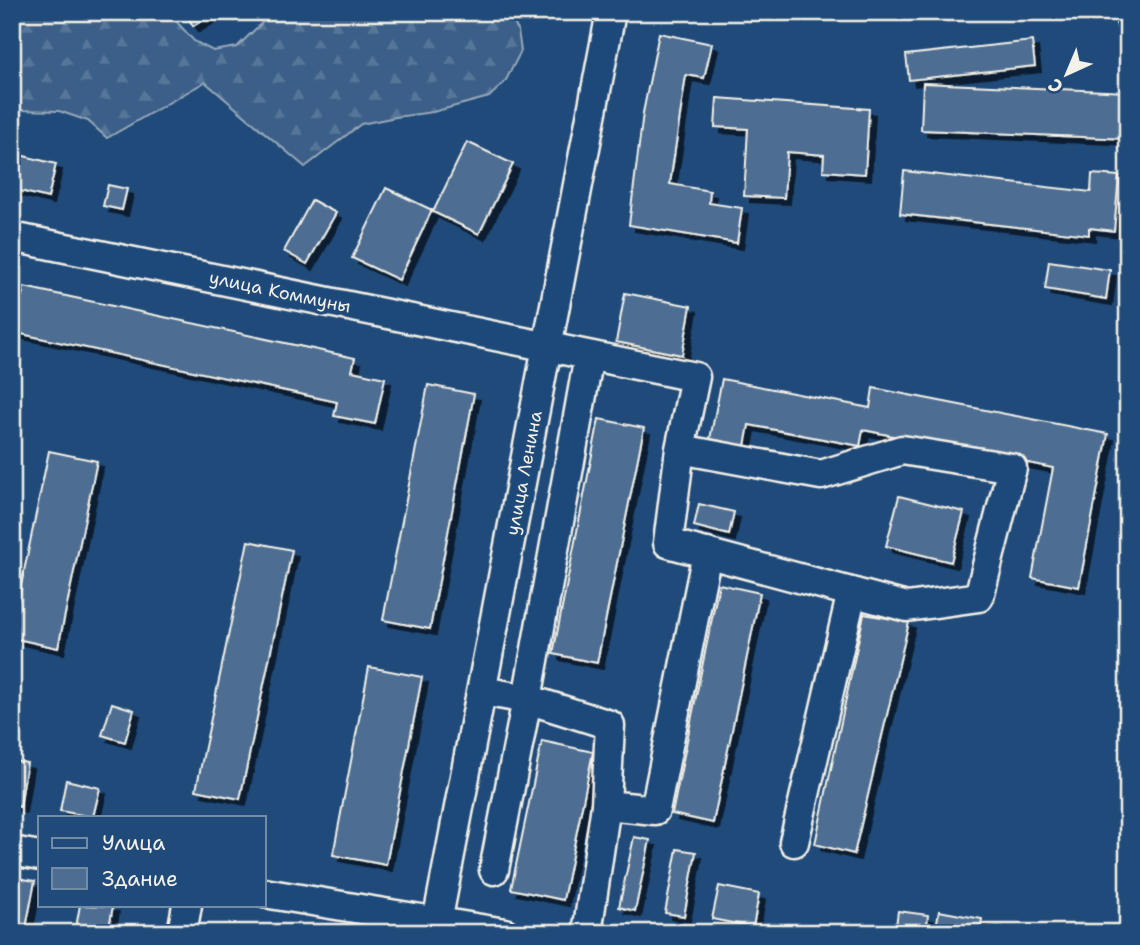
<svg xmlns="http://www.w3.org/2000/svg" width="1140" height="945" font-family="'Shantell Sans',sans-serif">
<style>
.forest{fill:url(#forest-firs);stroke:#97a8b8;stroke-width:2}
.building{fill:#4d6e92;stroke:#f4f1e8;stroke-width:2;filter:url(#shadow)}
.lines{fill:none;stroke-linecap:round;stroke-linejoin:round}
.minor-casing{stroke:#f4f1e8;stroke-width:33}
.minor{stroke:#1f4a7a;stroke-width:28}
.labels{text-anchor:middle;stroke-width:6;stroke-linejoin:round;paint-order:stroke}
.street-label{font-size:18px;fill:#f4f1e8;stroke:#1f4a7a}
</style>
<defs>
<pattern id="forest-firs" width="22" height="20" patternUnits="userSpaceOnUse" patternTransform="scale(1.75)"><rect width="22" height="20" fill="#3a5f88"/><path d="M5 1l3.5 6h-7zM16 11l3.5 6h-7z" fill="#577699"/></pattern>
<filter id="shadow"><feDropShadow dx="6" dy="6" stdDeviation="0" flood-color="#0009"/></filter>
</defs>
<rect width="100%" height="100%" fill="#1f4a7a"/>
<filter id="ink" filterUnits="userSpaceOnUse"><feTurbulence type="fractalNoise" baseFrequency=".0143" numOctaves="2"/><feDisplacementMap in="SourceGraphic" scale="14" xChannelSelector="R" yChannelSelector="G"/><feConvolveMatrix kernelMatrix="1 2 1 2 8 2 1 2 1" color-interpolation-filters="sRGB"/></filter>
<g filter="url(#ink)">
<!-- forest -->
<path class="forest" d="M12,12H168L194,41L213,51L237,47L273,12H507L518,30L521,51L505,82L489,97L433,112L396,117L361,124L305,167L205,82L107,138L88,121L59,111L18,110L12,104Z"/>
<!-- building -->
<g class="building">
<path d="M185,12H216L193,26Z"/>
<path d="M1113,12H1128V65Z"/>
<path d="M659,33L712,44L704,78L686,75L670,184L710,191L709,203L742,208L737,243L629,225L643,113Z"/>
<path d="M1032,41L1035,66L909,80L906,55Z"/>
<path d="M923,83L1128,92V139L921,130Z"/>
<path d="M717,98L869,109L865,174L823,171L824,155L787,152L784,198L744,196L748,129L715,127Z"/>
<path d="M467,142L513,164L479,234L433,212Z"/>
<path d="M12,153L56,164L48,198L12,189Z"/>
<path d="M904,171L1091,192L1092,174L1119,176L1114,231L1089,228V235L900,214Z"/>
<path d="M108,185L127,189L122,210L103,206Z"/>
<path d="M386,188L432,210L399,280L352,258Z"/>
<path d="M312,200L336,213L307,264L284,251Z"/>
<path d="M1049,261L1110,270L1106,299L1045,289Z"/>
<path d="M24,287L355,358L352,371L385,378L375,424L334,416L337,402L12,332V294L22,296Z"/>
<path d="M625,293L691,306L682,355L616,342Z"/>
<path d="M722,379L870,408L873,388L1108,434L1079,587L1032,578L1053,468L863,430L860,446L749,425L745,446L710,439Z"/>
<path d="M428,385L474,394L430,629L383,620Z"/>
<path d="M599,419L644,428L597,663L553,654Z"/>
<path d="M49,451L97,461L58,648L12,638V629Z"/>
<path d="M899,496L964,512L951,562L886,546Z"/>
<path d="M699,504L734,512L729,535L694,526Z"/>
<path d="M248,541L292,550L240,799L196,790Z"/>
<path d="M719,584L760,593L713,823L672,814Z"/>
<path d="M864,614L909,622L854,854L815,844Z"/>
<path d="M369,667L422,677L386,865L333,855Z"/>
<path d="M112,703L134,710L125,742L102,735Z"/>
<path d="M542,741L593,752L563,900L511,889Z"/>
<path d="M12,760L27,763L20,807L12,805Z"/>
<path d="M66,780L100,788L93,817L60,811Z"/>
<path d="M634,837L650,840L635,911L619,907Z"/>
<path d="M677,849L696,852L684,916L665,913Z"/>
<path d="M12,877L35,881L25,933H12Z"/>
<path d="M719,886L759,894L753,927L712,919Z"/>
<path d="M80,905L113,906L108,933H75Z"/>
<path d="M898,911L928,915L926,933H895Z"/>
<path d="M939,911L982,919L980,933H935Z"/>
<path d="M996,927L1026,933H995Z"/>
</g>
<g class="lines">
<defs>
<g id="minor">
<path d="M12,237L695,377L680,449L821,475L902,450L1012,468L979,597L907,607L668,543L680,449"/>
<path d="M589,356L527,699L610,725L606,805L655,810L707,553"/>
<path d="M482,691L527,699L494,870"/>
<path d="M794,842L852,592"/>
<path d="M12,851L40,856"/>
<path d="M264,893L505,933"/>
<path d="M182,933L187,905"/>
<path d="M435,933L611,12"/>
<path d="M587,933L606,805"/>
</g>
</defs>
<!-- minor casing -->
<use href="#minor" class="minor-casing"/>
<!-- minor -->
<use href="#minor" class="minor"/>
</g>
</g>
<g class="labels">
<!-- street labels -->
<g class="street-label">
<text transform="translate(280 292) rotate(12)" y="6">улица Коммуны</text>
<text transform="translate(524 473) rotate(-79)" y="6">улица Ленина</text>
</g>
</g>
<!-- margin -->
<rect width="1140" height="945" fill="none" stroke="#1f4a7a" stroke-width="42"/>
<rect x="21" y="21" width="1098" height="903" fill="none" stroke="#f4f1e8" stroke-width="2.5" filter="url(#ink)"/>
<!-- legend -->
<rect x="38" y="816" width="228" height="91" fill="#1f4a7a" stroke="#748da6" stroke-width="2"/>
<rect x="52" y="838" width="35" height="10" fill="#1f4a7a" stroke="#748da6" stroke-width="2"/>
<text x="102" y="850" font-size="21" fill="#f4f1e8">Улица</text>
<rect x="52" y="868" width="35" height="21" fill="#4d6e92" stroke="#748da6" stroke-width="2"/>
<text x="102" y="886" font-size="21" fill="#f4f1e8">Здание</text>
<!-- north arrow -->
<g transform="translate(1067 74) rotate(224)" stroke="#1f4a7a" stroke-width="5" paint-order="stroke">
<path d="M0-5L12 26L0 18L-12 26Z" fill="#f4f1e8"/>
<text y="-10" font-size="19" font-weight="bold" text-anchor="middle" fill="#f4f1e8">С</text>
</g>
</svg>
